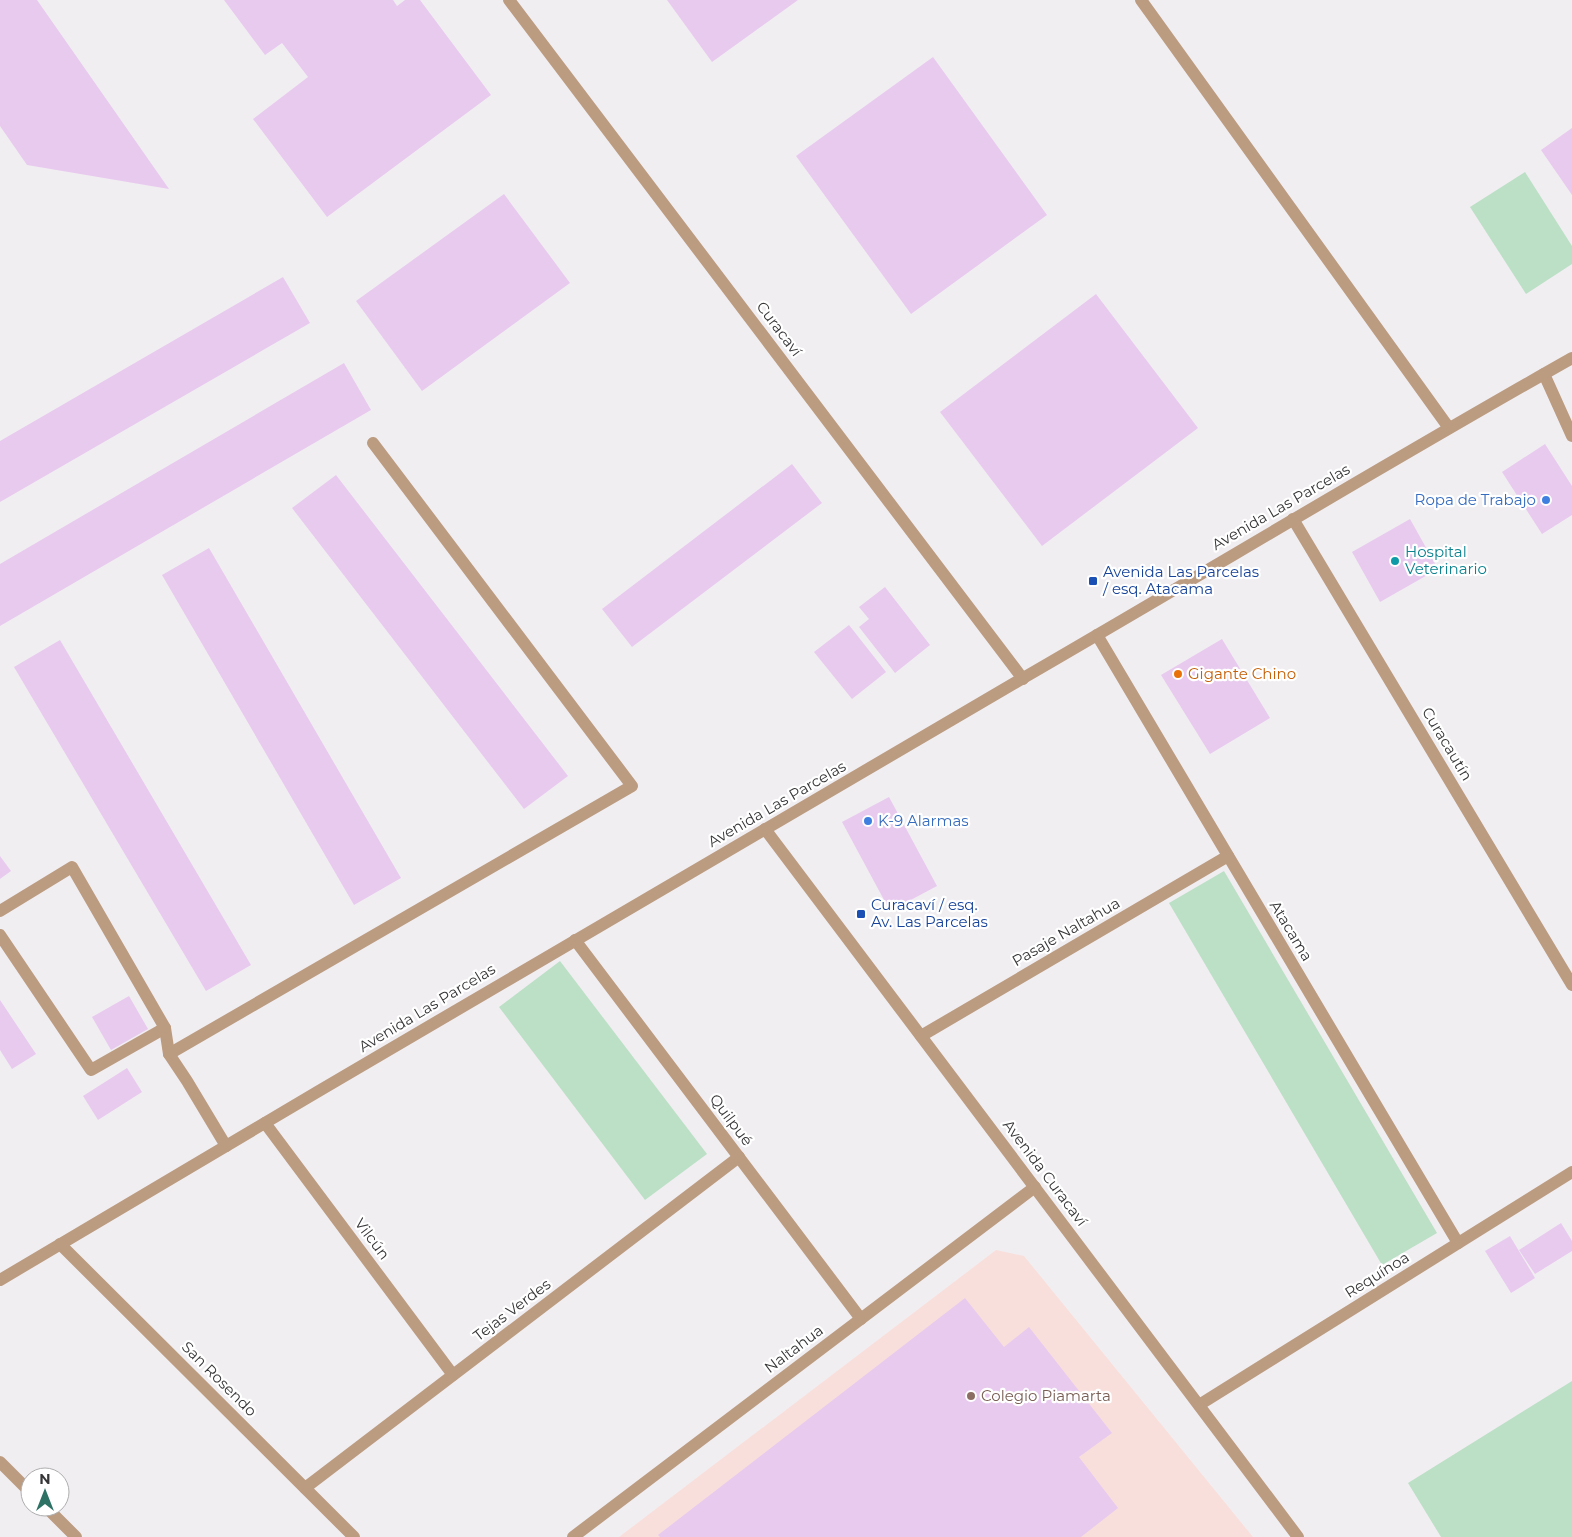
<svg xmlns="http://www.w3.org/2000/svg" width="1572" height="1537" font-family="Montserrat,sans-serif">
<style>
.education{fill:#f9dfdb}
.green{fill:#bbe0c6}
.building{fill:#e8caef}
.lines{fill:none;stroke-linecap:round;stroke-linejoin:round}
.minor{stroke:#bc9c81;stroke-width:12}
.shop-dot{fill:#3f7fe0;stroke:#fff;stroke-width:2}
.culture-dot{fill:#0f9aa8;stroke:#fff;stroke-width:2}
.transit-dot{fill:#1a4fb4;stroke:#fff;stroke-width:2}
.food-dot{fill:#e8710a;stroke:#fff;stroke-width:2}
.education-dot{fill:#8d6e63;stroke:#fff;stroke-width:2}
.labels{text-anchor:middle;stroke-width:4.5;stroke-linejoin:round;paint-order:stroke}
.street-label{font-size:15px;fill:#363537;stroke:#fff}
.shop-label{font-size:15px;fill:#366cbe;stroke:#fff;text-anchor:end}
.culture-label{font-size:15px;fill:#0d838f;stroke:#fff;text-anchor:start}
.transit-label{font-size:15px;fill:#164399;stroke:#fff;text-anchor:start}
.food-label{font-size:15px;fill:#c56008;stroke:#fff;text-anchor:start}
.education-label{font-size:15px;fill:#785e54;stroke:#fff;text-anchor:start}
</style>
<rect width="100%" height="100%" fill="#f1eef2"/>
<!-- education -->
<path class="education" d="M996,1250L1024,1256L1253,1537H619Z"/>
<!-- green -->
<g class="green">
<path d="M1525,172L1572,246V264L1526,294L1470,207Z"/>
<path d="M1224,871L1437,1233L1382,1265L1169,903Z"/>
<path d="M560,961L707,1154L645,1200L499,1007Z"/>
<path d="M1572,1381V1537H1441L1408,1483Z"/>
</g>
<!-- building -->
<g class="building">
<path d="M0,0H37L169,189L27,165L0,126Z"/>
<path d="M224,0H393L397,6L405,0H420L491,95L327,217L253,119L308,77L282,43L265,55Z"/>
<path d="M667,0H798L712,62Z"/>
<path d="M933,57L1047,215L911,314L796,156Z"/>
<path d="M1572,128V195L1541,150Z"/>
<path d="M504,194L570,283L422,391L356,301Z"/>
<path d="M283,277L310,323L0,502V441Z"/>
<path d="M1096,294L1198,428L1042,546L940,412Z"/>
<path d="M344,363L371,410L0,626V564Z"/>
<path d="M1545,444L1572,486V515L1542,534L1502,472Z"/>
<path d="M792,464L822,503L632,647L602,609Z"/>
<path d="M336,475L568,776L524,809L292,508Z"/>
<path d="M1410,519L1438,569L1380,602L1352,552Z"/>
<path d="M209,548L401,878L354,905L162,575Z"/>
<path d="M885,587L930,645L895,673L859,627L869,619L859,607Z"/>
<path d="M849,625L886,672L852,699L814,652Z"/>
<path d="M1222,639L1270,718L1210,754L1161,675Z"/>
<path d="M60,640L251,965L206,991L14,667Z"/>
<path d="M889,797L937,886L890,911L842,822Z"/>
<path d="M0,856L11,871L0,879Z"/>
<path d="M129,996L148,1029L111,1050L92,1017Z"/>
<path d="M0,1000L36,1054L12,1069L0,1050Z"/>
<path d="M127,1068L142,1092L98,1120L83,1096Z"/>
<path d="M1561,1223L1572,1241V1251L1535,1274L1519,1250Z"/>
<path d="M1510,1236L1535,1278L1511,1293L1485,1251Z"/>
<path d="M965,1298L1004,1347L1029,1327L1112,1433L1079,1457L1118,1508L1081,1537H660L658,1535Z"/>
</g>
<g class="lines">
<!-- minor -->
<g class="minor">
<path d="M509,0L1023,679"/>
<path d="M1141,0L1449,428"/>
<path d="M1544,374L1572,436"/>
<path d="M1293,519L1572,985"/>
<path d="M1097,635L1458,1243"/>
<path d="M765,829L1298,1537"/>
<path d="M0,911L72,867L165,1028L169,1054L187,1081L226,1146"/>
<path d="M0,935L91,1070L165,1028"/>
<path d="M575,940L861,1319"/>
<path d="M921,1036L1228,856"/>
<path d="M169,1054L632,786L373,443"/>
<path d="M265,1123L453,1375"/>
<path d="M60,1244L354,1537"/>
<path d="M0,1280C338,1078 679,880 1018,681C1203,574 1386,463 1572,358"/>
<path d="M1199,1405L1572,1172"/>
<path d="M0,1462L30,1492"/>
<path d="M305,1488L739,1157"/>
<path d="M46,1507L76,1537"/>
<path d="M573,1537L1035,1187"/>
</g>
</g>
<!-- markers -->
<g class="shop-dot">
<circle cx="1546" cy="500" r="5"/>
<circle cx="868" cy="821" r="5"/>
</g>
<circle class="culture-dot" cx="1395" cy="561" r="5"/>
<g class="transit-dot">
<rect x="1088" y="576" width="10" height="10" rx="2.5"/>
<rect x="856" y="909" width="10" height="10" rx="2.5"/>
</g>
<circle class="food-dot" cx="1178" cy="674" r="5"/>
<circle class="education-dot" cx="971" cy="1396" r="5"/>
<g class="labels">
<!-- street labels -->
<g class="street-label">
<text transform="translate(779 329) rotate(53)" y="5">Curacaví</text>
<text transform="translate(1281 507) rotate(-30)" y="5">Avenida Las Parcelas</text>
<text transform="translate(1447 744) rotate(59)" y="5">Curacautín</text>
<text transform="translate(777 804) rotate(-30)" y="5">Avenida Las Parcelas</text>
<text transform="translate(1291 931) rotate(59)" y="5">Atacama</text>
<text transform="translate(1066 932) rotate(-30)" y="5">Pasaje Naltahua</text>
<text transform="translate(427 1008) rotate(-31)" y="5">Avenida Las Parcelas</text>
<text transform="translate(731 1120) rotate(53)" y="5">Quilpué</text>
<text transform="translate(1045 1173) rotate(53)" y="5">Avenida Curacaví</text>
<text transform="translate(372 1239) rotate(53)" y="5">Vilcún</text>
<text transform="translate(1377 1275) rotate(-32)" y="5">Requínoa</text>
<text transform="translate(512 1310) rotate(-37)" y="5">Tejas Verdes</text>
<text transform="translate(794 1349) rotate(-37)" y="5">Naltahua</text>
<text transform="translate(219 1379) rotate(45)" y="5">San Rosendo</text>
</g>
<!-- shop labels -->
<g class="shop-label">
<text x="1536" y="505">Ropa de Trabajo</text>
<text x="878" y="826" text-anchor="start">K-9 Alarmas</text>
</g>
<!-- culture labels -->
<g class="culture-label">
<text x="1405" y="557">Hospital<tspan x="1405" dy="17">Veterinario</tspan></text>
</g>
<!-- transit labels -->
<g class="transit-label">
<text x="1103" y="577">Avenida Las Parcelas<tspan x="1103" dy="17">/ esq. Atacama</tspan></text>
<text x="871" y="910">Curacaví / esq.<tspan x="871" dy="17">Av. Las Parcelas</tspan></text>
</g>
<!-- food labels -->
<g class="food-label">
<text x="1188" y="679">Gigante Chino</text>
</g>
<!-- education labels -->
<g class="education-label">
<text x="981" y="1401">Colegio Piamarta</text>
</g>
</g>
<!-- north arrow -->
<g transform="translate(45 1492)"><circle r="24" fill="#ffffff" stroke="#afaeaf"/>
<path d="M0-4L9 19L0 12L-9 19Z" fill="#2d7265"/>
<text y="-8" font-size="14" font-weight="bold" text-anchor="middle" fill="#363537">N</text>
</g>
</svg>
